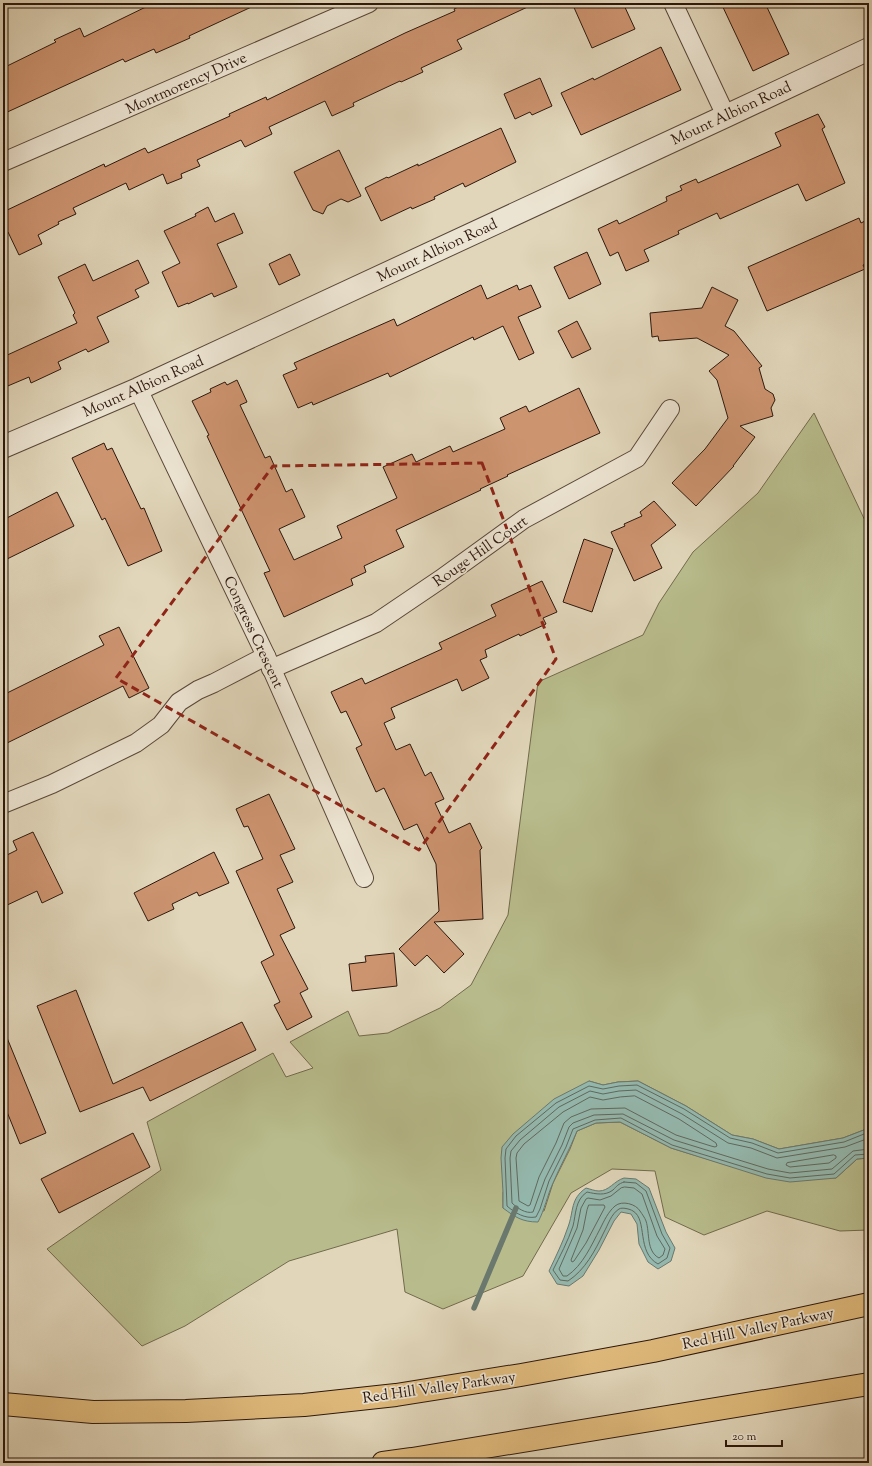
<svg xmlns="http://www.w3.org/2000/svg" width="872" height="1466" font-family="'Sorts Mill Goudy',serif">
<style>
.green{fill:#b8bc8c;stroke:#726a4c}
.water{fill:#94b9af;stroke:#6a786e}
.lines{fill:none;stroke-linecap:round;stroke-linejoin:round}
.shore{stroke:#60685e;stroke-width:1}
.stream{stroke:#6a786e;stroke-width:5.5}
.building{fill:#cd9470;stroke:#2b170d}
.minor-casing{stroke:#584738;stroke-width:20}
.tertiary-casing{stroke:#584738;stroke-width:24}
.motorway-casing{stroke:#2b170d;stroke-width:24}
.minor{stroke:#ece4d2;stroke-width:18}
.tertiary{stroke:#ece4d2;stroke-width:22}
.motorway{stroke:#e0bb7d;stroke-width:22}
.marked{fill:none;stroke:#8f2418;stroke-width:3;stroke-dasharray:8 5;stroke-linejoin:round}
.labels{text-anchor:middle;stroke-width:3.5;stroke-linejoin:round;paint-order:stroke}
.street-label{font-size:15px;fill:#2b170d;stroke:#ece4d2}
</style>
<rect width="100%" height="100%" fill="#e1d6ba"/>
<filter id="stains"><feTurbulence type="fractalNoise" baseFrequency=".005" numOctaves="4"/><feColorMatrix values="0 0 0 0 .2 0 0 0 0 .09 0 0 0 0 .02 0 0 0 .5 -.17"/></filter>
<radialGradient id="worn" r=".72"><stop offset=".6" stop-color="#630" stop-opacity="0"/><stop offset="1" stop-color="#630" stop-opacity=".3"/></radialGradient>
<!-- green -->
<path class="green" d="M814,413L869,529V1128L843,1138L779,1149L753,1139L732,1135L686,1106L638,1081L618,1082L603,1085L589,1081L503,1192V1208L544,1211L553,1183L570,1149L577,1131L596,1123L620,1122L671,1148L730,1166L836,1178L857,1159L869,1158V1230L840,1231L767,1211L704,1235L665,1217L655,1171L612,1169L571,1193L523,1276L443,1309L405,1292L397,1229L289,1261L185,1326L142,1346L47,1249L161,1170L147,1122L273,1053L286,1077L313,1068L290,1042L348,1011L359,1036L388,1033L440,1008L471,985L508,915L538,682L643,635L659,603L693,552L758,493Z"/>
<!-- water -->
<g class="water">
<path d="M589,1081L603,1085L618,1082L638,1081L686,1106L732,1135L753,1139L779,1149L843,1138L869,1128V1158L857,1159L836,1178L790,1182L766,1178L671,1148L620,1122L596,1123L577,1131C570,1149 560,1166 553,1183C547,1196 545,1209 538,1222C522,1222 515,1217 503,1208V1192L501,1158L502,1147L513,1134L554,1099Z"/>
<path d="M624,1178L636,1179L649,1188L666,1232L675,1248L671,1261L658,1269L648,1262L639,1244L637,1224L631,1214L621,1212L614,1221L599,1250L583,1276L569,1286L557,1284L549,1271C556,1256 563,1242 568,1227C574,1211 570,1199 586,1188C590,1189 595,1191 599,1191C609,1191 614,1181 624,1178Z"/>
</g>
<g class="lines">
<!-- shore -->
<g class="shore">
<path d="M635,1096L679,1119L716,1143L717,1146L715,1147L711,1146L676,1135L625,1108L591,1109L571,1117L564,1123L556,1143L539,1177L530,1205L528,1206L519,1201L516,1158L517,1153L524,1144L563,1112L590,1097L603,1100L620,1097Z"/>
<path d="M869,1132L844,1142L778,1153L752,1143L730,1138L684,1109L637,1085L619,1086L603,1089L589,1086L556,1103L516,1136L506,1149L505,1158L507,1206C515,1213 525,1219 536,1217L540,1209L549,1181L566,1147L573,1129L595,1120L621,1118L672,1145L767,1174L790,1178L834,1174L855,1155L869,1154"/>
<path d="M869,1138L845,1147L777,1158L751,1148L728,1143L682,1114L636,1090L619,1091L603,1094L590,1091L559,1107L520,1140L511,1151L510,1158L512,1203C517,1208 526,1214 533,1212L545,1179L562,1145L569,1127L573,1123L594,1115L623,1114L674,1140L768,1169L790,1173L832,1169L853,1151L869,1149"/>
<path d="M834,1155L836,1156V1158L829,1163L790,1167L786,1165L787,1163Z"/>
<path d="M624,1182L636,1183L646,1191L662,1234L670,1248L667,1258L658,1264C636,1252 648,1220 633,1211C630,1209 622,1207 619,1209C611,1214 608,1225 604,1232C595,1251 585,1270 568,1281L560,1280L553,1270C560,1256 568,1241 573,1226C576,1214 575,1200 587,1192C596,1194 605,1196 613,1190C617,1186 618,1184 624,1182Z"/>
<path d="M625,1187L634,1188L642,1194L657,1236L665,1249L663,1255L659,1258C646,1251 650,1233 646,1221C645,1218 642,1214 640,1211C636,1204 622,1200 615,1206C608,1212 604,1221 600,1229C591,1246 583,1265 567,1276H563L559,1269L577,1228L581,1208L586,1199L588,1198L600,1200L611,1196L621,1188Z"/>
<path d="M589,1205H604L605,1207L586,1243L574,1261L572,1262L571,1260L583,1230L587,1210Z"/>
</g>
<!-- stream -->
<path class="stream" d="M474,1308L516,1208"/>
</g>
<!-- building -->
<g class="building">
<path d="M154,3H260L189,36L190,38L156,53L154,49L125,62L123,59L3,114V68L56,42L54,40L80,28L84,37Z"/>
<path d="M466,3H536L457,40L462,49L421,68L423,72L401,82L400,81L353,103L354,106L332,116L325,101L269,127L272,134L245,147L241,140L197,160L200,166L181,174L182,178L167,184L163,174L129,190L126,183L73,208L76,214L58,222L59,224L38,235L42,244L19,255L8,232L3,234V212L104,164L105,167L145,148L148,153L230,116L229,114L266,97L267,100L405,33L455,11L454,9Z"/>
<path d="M572,3H623L635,29L592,48Z"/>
<path d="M721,3H765L789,54L753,71Z"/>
<path d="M661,47L681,90L581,135L561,93L593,78L594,80Z"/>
<path d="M540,78L552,106L532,115L530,112L515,119L504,94Z"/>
<path d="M818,114L825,127L822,129L845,183L806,201L798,184L720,219L717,213L678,231L679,234L644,250L649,261L626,271L618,252L610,256L598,229L617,220L619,224L667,201L666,197L682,190L680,186L696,179L698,183L781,146L775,133Z"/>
<path d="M501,128L516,162L465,187L463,183L434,197L435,199L412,209L411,207L381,221L365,188L387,177L388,178L418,164V166Z"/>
<path d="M339,150L361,196L348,202L341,199L327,206L323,214L313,210L294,172Z"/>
<path d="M208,207L215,222L234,213L243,233L217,244L237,287L214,297L212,293L188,304V303L178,307L162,272L180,263L164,231L196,216L195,214Z"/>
<path d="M859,218L861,223L869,219V263L863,265L865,269L767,311L748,267Z"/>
<path d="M587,252L601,284L569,299L554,267Z"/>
<path d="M290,254L300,275L279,285L269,264Z"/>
<path d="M138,260L149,283L135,290L139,297L97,317L109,342L88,352L86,349L58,362L61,369L31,383L29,377L3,388V357L77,323L73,315L75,313L58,277L85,264L93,281Z"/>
<path d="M481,285L487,299L517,285L519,290L531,285L541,307L518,317L534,353L519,360L503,326L474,340L473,337L390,377L388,373L313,405L312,402L298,408L283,375L297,369L294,363L394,319L397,326Z"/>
<path d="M712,287L738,300L725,326L734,331L762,366L759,368L765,389L773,394L775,400L771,408L773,416L740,426L755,437L733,466H734L696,506L672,483L705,449L728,418L717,380L709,371L729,355L697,338L659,341L658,336L652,337L650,313L702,308Z"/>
<path d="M577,321L591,349L572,358L558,331Z"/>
<path d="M237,380L247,402L240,405L265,458L270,456L286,492L292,489L305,517L279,529L294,560L342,538L337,526L397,498L383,467L412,454L416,462L450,446L453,452L505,429L500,418L526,406L529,412L579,388L600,433L507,475L508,476L480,489L481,490L396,530L404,547L364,566L366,572L351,579L353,585L284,617L264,573L270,571L207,436L209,435L192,401L211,392L210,389L225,382L227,385Z"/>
<path d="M104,443L107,450L112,448L141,509L144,508L162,551L128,566L105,518L102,520L72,458Z"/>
<path d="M57,492L74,526L3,561V520Z"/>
<path d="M654,501L676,525L651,545L662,568L634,581L611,532L625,526L624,524L642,516L640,512Z"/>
<path d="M584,539L613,549L592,612L563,602Z"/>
<path d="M542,581L557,612L543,618L546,624L520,636L519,634L485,650L487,657L480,660L489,678L462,691L457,679L391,708L395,718L384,723L396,750L410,744L425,776L431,772L444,799L435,803L449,833L470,823L482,848L480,850L483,919L434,922L464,954L444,973L427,955L415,966L399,949L439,911L436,864L417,824L404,830L384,788L376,792L356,748L362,745L346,711L341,713L331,692L362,678L365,684L442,649L439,643L496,616L491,605Z"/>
<path d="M119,627L149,688L129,698L123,686L3,745V695L104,645L99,636Z"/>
<path d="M269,794L295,849L280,855L293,882L277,889L295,928L280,935L308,989L300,993L312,1017L287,1030L274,1005L280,1002L261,962L274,955L236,871L263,859L248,826L244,827L236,809Z"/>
<path d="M33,832L63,893L42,903L37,891L3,907V857L17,850L13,841Z"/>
<path d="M214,852L229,883L199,896L197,892L172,904L174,909L148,921L134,893Z"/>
<path d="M394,953L397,986L352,991L349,964L366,962L365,956Z"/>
<path d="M76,990L113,1084L242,1022L256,1050L150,1101L143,1087L80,1112L37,1006Z"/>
<path d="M3,1028L46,1133L20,1144L3,1102Z"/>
<path d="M133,1133L150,1167L59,1213L41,1179Z"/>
</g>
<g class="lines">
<defs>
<g id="minor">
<path d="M673,3L726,116"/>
<path d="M3,162L369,3"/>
<path d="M138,389L266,656L364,878"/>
<path d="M271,669L376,623L441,579L524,519L637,458L670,409"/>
<path d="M3,804L52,784L136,743L161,725L179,702L198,690L214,683L266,656"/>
</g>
<path id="tertiary" d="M3,447L138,389L726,116L869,49"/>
<g id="motorway">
<path d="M3,1404L93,1412L186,1411L304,1405L396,1395L521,1375L653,1351L869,1304"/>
<path d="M383,1463L412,1459L869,1384"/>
</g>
</defs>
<!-- minor casing -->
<use href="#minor" class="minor-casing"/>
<!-- tertiary casing -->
<use href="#tertiary" class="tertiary-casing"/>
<!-- motorway casing -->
<use href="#motorway" class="motorway-casing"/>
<!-- minor -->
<use href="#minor" class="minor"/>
<!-- tertiary -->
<use href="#tertiary" class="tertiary"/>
<!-- motorway -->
<use href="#motorway" class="motorway"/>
</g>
<!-- marked area -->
<path class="marked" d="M482,463L556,659L419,850L116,678L273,466Z"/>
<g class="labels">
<!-- street labels -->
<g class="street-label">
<text transform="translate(186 83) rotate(-24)" y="5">Montmorency Drive</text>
<text transform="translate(731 113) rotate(-25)" y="5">Mount Albion Road</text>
<text transform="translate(437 250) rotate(-25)" y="5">Mount Albion Road</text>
<text transform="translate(143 386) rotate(-24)" y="5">Mount Albion Road</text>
<text transform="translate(480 551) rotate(-35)" y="5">Rouge Hill Court</text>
<text transform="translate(254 632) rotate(65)" y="5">Congress Crescent</text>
<text transform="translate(758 1328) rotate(-12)" y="5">Red Hill Valley Parkway</text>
<text transform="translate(439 1387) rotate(-8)" y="5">Red Hill Valley Parkway</text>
</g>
</g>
<!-- margin -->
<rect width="872" height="1466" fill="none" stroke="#e1d6ba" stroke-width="16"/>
<rect x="4" y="4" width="864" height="1458" fill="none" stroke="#2b170d" stroke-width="2"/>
<rect x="8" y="8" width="856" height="1450" fill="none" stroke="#2b170d"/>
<!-- scale -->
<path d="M726 1440v6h56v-6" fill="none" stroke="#2b170d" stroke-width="2"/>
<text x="732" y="1440" font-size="12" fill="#2b170d" stroke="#ece4d2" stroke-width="3" paint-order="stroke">20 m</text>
<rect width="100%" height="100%" filter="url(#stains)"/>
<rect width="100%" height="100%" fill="url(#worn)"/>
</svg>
